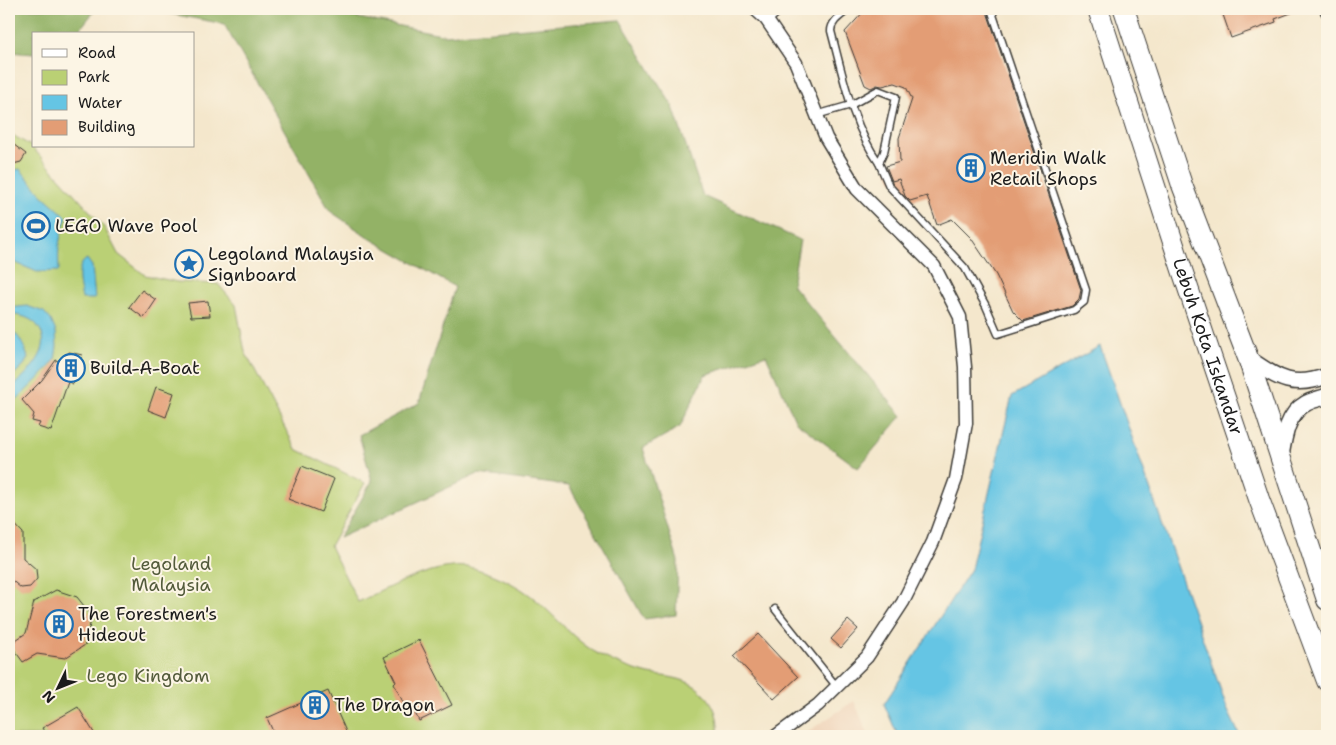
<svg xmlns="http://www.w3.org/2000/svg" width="1336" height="745" font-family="'Shantell Sans',sans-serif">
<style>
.built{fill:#f0d6bc}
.green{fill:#bad074;stroke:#6b7648}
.forest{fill:#93b266;stroke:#586741}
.water{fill:#65c5e4;stroke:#407080}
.building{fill:#e39d75}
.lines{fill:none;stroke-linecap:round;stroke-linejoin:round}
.service-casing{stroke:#3c3a36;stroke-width:9}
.minor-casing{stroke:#3c3a36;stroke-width:15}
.tertiary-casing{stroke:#3c3a36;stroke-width:18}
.trunk-casing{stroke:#3c3a36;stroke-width:22}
.service{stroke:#fff;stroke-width:6}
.minor{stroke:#fff;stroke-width:12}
.tertiary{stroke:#fff;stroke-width:15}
.trunk{stroke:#fff;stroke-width:20}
.labels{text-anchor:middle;stroke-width:4;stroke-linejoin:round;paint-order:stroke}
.poi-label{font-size:18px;fill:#1c1c1c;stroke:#fcf5e5;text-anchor:start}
.street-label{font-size:18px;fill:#1c1c1c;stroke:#fcf5e5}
.park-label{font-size:18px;fill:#535b3b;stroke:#fcf5e5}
</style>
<rect width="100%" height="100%" fill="#fcf5e5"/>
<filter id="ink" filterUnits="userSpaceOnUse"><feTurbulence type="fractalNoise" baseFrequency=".02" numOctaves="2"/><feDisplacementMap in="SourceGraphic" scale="10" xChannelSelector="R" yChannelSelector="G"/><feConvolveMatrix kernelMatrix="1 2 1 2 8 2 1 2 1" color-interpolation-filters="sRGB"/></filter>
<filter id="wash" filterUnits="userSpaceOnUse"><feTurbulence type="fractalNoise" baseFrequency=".0096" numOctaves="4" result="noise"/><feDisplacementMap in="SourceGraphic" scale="20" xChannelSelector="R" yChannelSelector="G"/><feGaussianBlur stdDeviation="1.12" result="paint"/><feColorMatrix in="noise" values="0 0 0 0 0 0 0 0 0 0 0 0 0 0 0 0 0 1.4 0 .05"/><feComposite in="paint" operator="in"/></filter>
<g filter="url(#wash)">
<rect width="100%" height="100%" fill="#f4e7cc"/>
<!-- built -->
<path class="built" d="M854,701L869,736H801Z"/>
<!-- green -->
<path class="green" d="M9,133L31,146L104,227L118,254L145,275L177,282L218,284L236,305L245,352L296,449L365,483L330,546L358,602C388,588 439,560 473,568C499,575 526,589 545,608C562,624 579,644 600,655C615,663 633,670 649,674C666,677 682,677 696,687C714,701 719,714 718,736H9Z"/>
<!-- forest -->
<g class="forest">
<path d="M9,9H96L76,34H34V54L9,52Z"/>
<path d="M145,9H313L446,35L620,20L673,107L703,196L800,240L792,285L902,416L858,468L796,422L766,355L705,375L680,427L643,448L678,561L676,615L644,619L569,486L478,474L339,538L372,481L359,435L419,403L455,287L371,239L330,211L224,24Z"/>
</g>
<!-- water -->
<g class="water">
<path d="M20,169L42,195L67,217C58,239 58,249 59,271L37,272L9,260V171Z"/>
<path d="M87,259L92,266L95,299H82C80,287 74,266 87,259Z"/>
<path d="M27,306L44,312L51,320L56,332L57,346L55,360L46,371L9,407V390C26,374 57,349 37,325C31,318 19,314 9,315V308Z"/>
<path d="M9,329C19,334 25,347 28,358L24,365L9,379Z"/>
<path d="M1100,346L1228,711L1240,736H898L884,704L971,569L1012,396Z"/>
</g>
<g id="blocks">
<!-- building -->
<g class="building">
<path d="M866,9H986L1081,290L1079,299L1072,306L1023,321L1013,311L996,275L971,238L952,219L937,225L927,196L910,201L905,196L899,179L892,181L886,166L900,162L899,138L912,99L906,87L895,83L882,86L877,85L871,88L865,85L845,32Z"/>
<path d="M1221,9H1299V10L1275,19L1276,22L1231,38Z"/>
<path d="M9,141L26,154L21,162L9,165Z"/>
<path d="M142,290L156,300L144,318L129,307Z"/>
<path d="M208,301L210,316L191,317L188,303Z"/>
<path d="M69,352L82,355L73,384L68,382L51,431L38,427L40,423L32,421L34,414L22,400L42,380L56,360L65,364Z"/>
<path d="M156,387L174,393L166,417L148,410Z"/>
<path d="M302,466L334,479L321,512L288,499Z"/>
<path d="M9,518L23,533V558L36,569L37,579L30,587L21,588L9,578Z"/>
<path d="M56,590L77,597L92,616L85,645L65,658L37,654L23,662L10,644L26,633L34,602Z"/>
<path d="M848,620L858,629L841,648L831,639Z"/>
<path d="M758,634L798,677L774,699L734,656Z"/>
<path d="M419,640L452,705L419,721L410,703L405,706L394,684L396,682L384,657Z"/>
<path d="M328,691L348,736H275L267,718Z"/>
<path d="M78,707L96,736H47L42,728Z"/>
</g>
</g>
</g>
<g filter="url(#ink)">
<use href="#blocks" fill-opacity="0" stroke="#3c3a36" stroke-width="1"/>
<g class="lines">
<defs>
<g id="service">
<path d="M816,115L851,105L878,90L896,97L884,152L879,163C852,125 843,76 831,31C831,21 842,15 849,9"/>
<path d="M879,163L889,186L965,268L986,306L998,334L1074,310L1084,302L1086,290L991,9"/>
<path d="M775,609L837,687"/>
</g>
<g id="minor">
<path d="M755,9L766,19L796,63L826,138L857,189L934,266L960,317L965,367L966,423L956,479L933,542L903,602L867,657L818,705L776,736"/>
<path d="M1327,9V11"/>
<path d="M766,19L777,9"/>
</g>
<g id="tertiary">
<path d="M1248,358C1278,378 1291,389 1327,376"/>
<path d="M1281,456C1284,438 1287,414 1305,404C1311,400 1320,399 1327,396"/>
</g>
<g id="trunk">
<path id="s1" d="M1098,9L1182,270L1259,499L1327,681"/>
<path d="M1124,9L1182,185L1248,358L1327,600"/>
</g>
</defs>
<!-- service casing -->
<use href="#service" class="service-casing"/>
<!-- minor casing -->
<use href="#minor" class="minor-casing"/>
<!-- tertiary casing -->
<use href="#tertiary" class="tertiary-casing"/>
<!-- trunk casing -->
<use href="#trunk" class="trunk-casing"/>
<!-- service -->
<use href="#service" class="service"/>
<!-- minor -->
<use href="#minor" class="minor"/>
<!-- tertiary -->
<use href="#tertiary" class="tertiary"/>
<!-- trunk -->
<use href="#trunk" class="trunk"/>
</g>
</g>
<!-- icons -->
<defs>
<symbol id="building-ring" viewBox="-11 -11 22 22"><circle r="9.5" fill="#fcf5e5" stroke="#1f6fb2" stroke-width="1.5"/><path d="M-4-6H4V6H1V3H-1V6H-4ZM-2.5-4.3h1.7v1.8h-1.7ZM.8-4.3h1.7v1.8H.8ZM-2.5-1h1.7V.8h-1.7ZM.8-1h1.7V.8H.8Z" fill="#1f6fb2"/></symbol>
<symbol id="stadium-ring" viewBox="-11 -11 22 22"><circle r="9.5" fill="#fcf5e5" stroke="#1f6fb2" stroke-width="1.5"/><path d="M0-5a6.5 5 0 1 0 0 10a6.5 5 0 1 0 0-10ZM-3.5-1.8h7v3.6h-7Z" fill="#1f6fb2"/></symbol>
<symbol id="sight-ring" viewBox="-11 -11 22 22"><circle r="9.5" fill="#fcf5e5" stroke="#1f6fb2" stroke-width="1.5"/><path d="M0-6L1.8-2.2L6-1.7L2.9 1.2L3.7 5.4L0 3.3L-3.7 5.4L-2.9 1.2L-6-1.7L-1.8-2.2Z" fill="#1f6fb2"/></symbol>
</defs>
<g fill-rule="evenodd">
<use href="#building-ring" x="955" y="152" width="32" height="32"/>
<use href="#stadium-ring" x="20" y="210" width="32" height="32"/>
<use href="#sight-ring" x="173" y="248" width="32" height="32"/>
<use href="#building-ring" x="55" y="352" width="32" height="32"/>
<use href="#building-ring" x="43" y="608" width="32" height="32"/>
<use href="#building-ring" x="299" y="689" width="32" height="32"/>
</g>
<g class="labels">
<!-- poi labels -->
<g class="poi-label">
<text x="990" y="164">Meridin Walk<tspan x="990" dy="21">Retail Shops</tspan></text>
<text x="55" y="232">LEGO Wave Pool</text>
<text x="208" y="260">Legoland Malaysia<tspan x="208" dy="21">Signboard</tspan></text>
<text x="90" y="374">Build-A-Boat</text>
<text x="78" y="620">The Forestmen's<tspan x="78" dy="21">Hideout</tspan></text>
<text x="334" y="711">The Dragon</text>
</g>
<!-- street labels -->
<g class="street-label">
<text dy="6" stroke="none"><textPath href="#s1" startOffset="355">Lebuh Kota Iskandar</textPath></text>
</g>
<!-- park labels -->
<g class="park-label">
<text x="171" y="570">Legoland<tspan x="171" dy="21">Malaysia</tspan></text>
<text x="148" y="682">Lego Kingdom</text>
</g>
</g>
<!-- margin -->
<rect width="1336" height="745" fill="none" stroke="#fcf5e5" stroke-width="30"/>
<!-- legend -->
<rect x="32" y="32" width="162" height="115" fill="#fcf5e5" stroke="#a29e95"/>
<rect x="42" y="49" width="25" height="8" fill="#ffffff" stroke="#a29e95"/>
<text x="78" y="58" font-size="15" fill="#1c1c1c">Road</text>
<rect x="42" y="70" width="25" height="15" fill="#bad074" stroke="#a29e95"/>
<text x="78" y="82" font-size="15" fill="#1c1c1c">Park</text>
<rect x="42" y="95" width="25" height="15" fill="#65c5e4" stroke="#a29e95"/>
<text x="78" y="108" font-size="15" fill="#1c1c1c">Water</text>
<rect x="42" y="120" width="25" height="15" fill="#e39d75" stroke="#a29e95"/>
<text x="78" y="132" font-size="15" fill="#1c1c1c">Building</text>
<!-- north arrow -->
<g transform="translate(58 688) rotate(227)" stroke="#fcf5e5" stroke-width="4" paint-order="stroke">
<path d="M0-4L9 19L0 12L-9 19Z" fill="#1c1c1c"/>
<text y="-8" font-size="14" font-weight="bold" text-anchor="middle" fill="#1c1c1c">N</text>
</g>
</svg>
